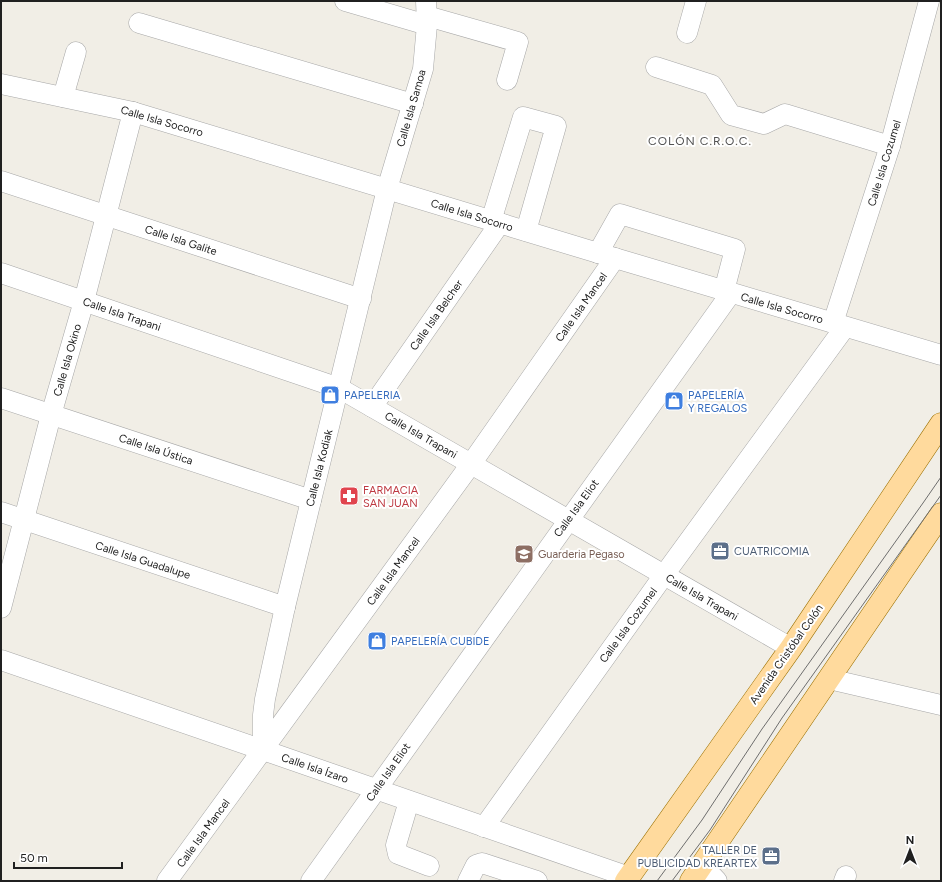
<svg xmlns="http://www.w3.org/2000/svg" width="942" height="882" font-family="Figtree,sans-serif">
<style>
.lines{fill:none;stroke-linecap:round;stroke-linejoin:round}
.minor-casing{stroke:#a7a7a7;stroke-width:21}
.major-casing{stroke:#9c7100;stroke-width:23}
.minor{stroke:#fff;stroke-width:20}
.major{stroke:#ffda9d;stroke-width:22}
.tram{stroke:#6e6e6e;stroke-width:1}
.labels{text-anchor:middle;stroke-width:4;stroke-linejoin:round;paint-order:stroke}
.street-label{font-size:11px;fill:#202020;stroke:#fff}
.shop-label{font-size:11px;fill:#366cbe;stroke:#fff;text-anchor:start}
.health-label{font-size:11px;fill:#be3a42;stroke:#fff;text-anchor:start}
.service-label{font-size:11px;fill:#4e5e75;stroke:#fff;text-anchor:start}
.education-label{font-size:11px;fill:#785e54;stroke:#fff;text-anchor:start}
.neighbourhood-label{font-size:12px;letter-spacing:1px;fill:#535353;stroke:#fff}
</style>
<rect width="100%" height="100%" fill="#f1eee6"/>
<g class="lines">
<defs>
<g id="minor">
<path d="M345,1L427,25"/>
<path d="M427,16L518,42L507,80"/>
<path d="M139,23L413,104"/>
<path d="M687,33L696,1"/>
<path d="M656,67L712,85L731,115L764,124L785,114L890,146"/>
<path d="M1,84L133,112L598,253L941,355"/>
<path d="M63,97L76,52"/>
<path d="M1,181L361,299"/>
<path d="M491,221L523,117L556,126L526,231"/>
<path d="M598,253L620,214L735,249L724,291"/>
<path d="M1,273L339,388L791,648"/>
<path d="M833,323L890,146L929,1"/>
<path d="M1,398L311,500"/>
<path d="M372,407L500,223"/>
<path d="M1,512L285,607"/>
<path d="M1,608L51,415L84,301L133,112"/>
<path d="M1,660L263,750L629,877"/>
<path d="M829,679L941,705"/>
<path d="M263,750V715L265,699L285,607L387,189L423,69L427,25L426,1"/>
<path d="M409,801L396,845L398,854L429,866"/>
<path d="M484,827L664,575L845,327"/>
<path d="M702,865L717,881"/>
<path d="M167,881L471,464L615,258"/>
<path d="M311,881L731,293"/>
<path d="M468,881L476,865L482,863L537,881"/>
<path d="M844,881L846,876"/>
</g>
<g id="major">
<path d="M626,881L791,648L941,424"/>
<path d="M691,881L941,514"/>
</g>
</defs>
<!-- minor casing -->
<use href="#minor" class="minor-casing"/>
<!-- major casing -->
<use href="#major" class="major-casing"/>
<!-- minor -->
<use href="#minor" class="minor"/>
<!-- major -->
<use href="#major" class="major"/>
<!-- tram -->
<g class="tram">
<path d="M657,881L702,820L762,729L923,503L941,477"/>
<path d="M672,881L710,830L782,718L941,495"/>
</g>
</g>
<!-- icons -->
<defs>
<symbol id="shop-square" viewBox="-11 -11 22 22"><rect x="-9" y="-9" width="18" height="18" rx="4" fill="#3f7fe0" stroke="#fff"/><path d="M-5-2.5h2.3a2.7 3.5 0 0 1 5.4 0H5L5.5 6h-11ZM-1.5-2.5h3a1.5 2.3 0 0 0-3 0Z" fill="#fff"/></symbol>
<symbol id="pharmacy-square" viewBox="-11 -11 22 22"><rect x="-9" y="-9" width="18" height="18" rx="4" fill="#e0444e" stroke="#fff"/><path d="M-2-6h4v4h4v4h-4v4h-4v-4h-4v-4h4Z" fill="#fff"/></symbol>
<symbol id="office-square" viewBox="-11 -11 22 22"><rect x="-9" y="-9" width="18" height="18" rx="4" fill="#5c6f8a" stroke="#fff"/><path d="M-6-3h4V-5.5h4V-3h4V5H-6ZM-1-4.5V-3h2v-1.5ZM-6 0V1H6V0Z" fill="#fff"/></symbol>
<symbol id="school-square" viewBox="-11 -11 22 22"><rect x="-9" y="-9" width="18" height="18" rx="4" fill="#8d6e63" stroke="#fff"/><path d="M0-5L7-2L0 1L-7-2ZM-4 1L0 2.5L4 1V4Q0 6-4 4Z" fill="#fff"/></symbol>
</defs>
<g fill-rule="evenodd">
<use href="#shop-square" x="319" y="384" width="22" height="22"/>
<use href="#shop-square" x="663" y="390" width="22" height="22"/>
<use href="#pharmacy-square" x="338" y="485" width="22" height="22"/>
<use href="#office-square" x="709" y="540" width="22" height="22"/>
<use href="#school-square" x="513" y="543" width="22" height="22"/>
<use href="#shop-square" x="366" y="630" width="22" height="22"/>
<use href="#office-square" x="760" y="845" width="22" height="22"/>
</g>
<g class="labels">
<!-- street labels -->
<g class="street-label">
<text transform="translate(411 108) rotate(-74)" y="4">Calle Isla Samoa</text>
<text transform="translate(162 121) rotate(16)" y="4">Calle Isla Socorro</text>
<text transform="translate(884 163) rotate(-73)" y="4">Calle Isla Cozumel</text>
<text transform="translate(472 215) rotate(17)" y="4">Calle Isla Socorro</text>
<text transform="translate(181 240) rotate(18)" y="4">Calle Isla Galite</text>
<text transform="translate(581 307) rotate(-55)" y="4">Calle Isla Mancel</text>
<text transform="translate(782 308) rotate(16)" y="4">Calle Isla Socorro</text>
<text transform="translate(122 314) rotate(19)" y="4">Calle Isla Trapani</text>
<text transform="translate(436 315) rotate(-55)" y="4">Calle Isla Belcher</text>
<text transform="translate(67 360) rotate(-74)" y="4">Calle Isla Okino</text>
<text transform="translate(421 435) rotate(30)" y="4">Calle Isla Trapani</text>
<text transform="translate(156 449) rotate(18)" y="4">Calle Isla Ústica</text>
<text transform="translate(319 468) rotate(-76)" y="4">Calle Isla Kodiak</text>
<text transform="translate(576 508) rotate(-54)" y="4">Calle Isla Eliot</text>
<text transform="translate(143 560) rotate(18)" y="4">Calle Isla Guadalupe</text>
<text transform="translate(393 571) rotate(-54)" y="4">Calle Isla Mancel</text>
<text transform="translate(702 597) rotate(30)" y="4">Calle Isla Trapani</text>
<text transform="translate(628 625) rotate(-54)" y="4">Calle Isla Cozumel</text>
<text transform="translate(786 654) rotate(-55)" y="4">Avenida Cristóbal Colón</text>
<text transform="translate(315 768) rotate(19)" y="4">Calle Isla Ízaro</text>
<text transform="translate(388 772) rotate(-55)" y="4">Calle Isla Eliot</text>
<text transform="translate(203 833) rotate(-54)" y="4">Calle Isla Mancel</text>
</g>
<!-- shop labels -->
<g class="shop-label">
<text x="344" y="399">PAPELERIA</text>
<text x="688" y="399">PAPELERÍA<tspan x="688" dy="13">Y REGALOS</tspan></text>
<text x="391" y="645">PAPELERÍA CUBIDE</text>
</g>
<!-- health labels -->
<g class="health-label">
<text x="363" y="494">FARMACIA<tspan x="363" dy="13">SAN JUAN</tspan></text>
</g>
<!-- service labels -->
<g class="service-label">
<text x="734" y="555">CUATRICOMIA</text>
<text x="757" y="854" text-anchor="end">TALLER DE<tspan x="757" dy="13">PUBLICIDAD KREARTEX</tspan></text>
</g>
<!-- education labels -->
<g class="education-label">
<text x="538" y="558">Guarderia Pegaso</text>
</g>
<!-- neighbourhood labels -->
<g class="neighbourhood-label">
<text x="700" y="145">COLÓN C.R.O.C.</text>
</g>
</g>
<!-- border -->
<rect width="942" height="882" fill="none" stroke="#202020" stroke-width="4"/>
<!-- north arrow -->
<g transform="translate(910 850)" stroke="#ffffff" stroke-width="3" paint-order="stroke">
<path d="M0-3L7 15L0 10L-7 15Z" fill="#202020"/>
<text y="-6" font-size="11" font-weight="bold" text-anchor="middle" fill="#202020">N</text>
</g>
<!-- scale -->
<path d="M14 862v6h108v-6" fill="none" stroke="#202020" stroke-width="2"/>
<text x="20" y="862" font-size="12" fill="#202020" stroke="#ffffff" stroke-width="3" paint-order="stroke">50 m</text>
</svg>
